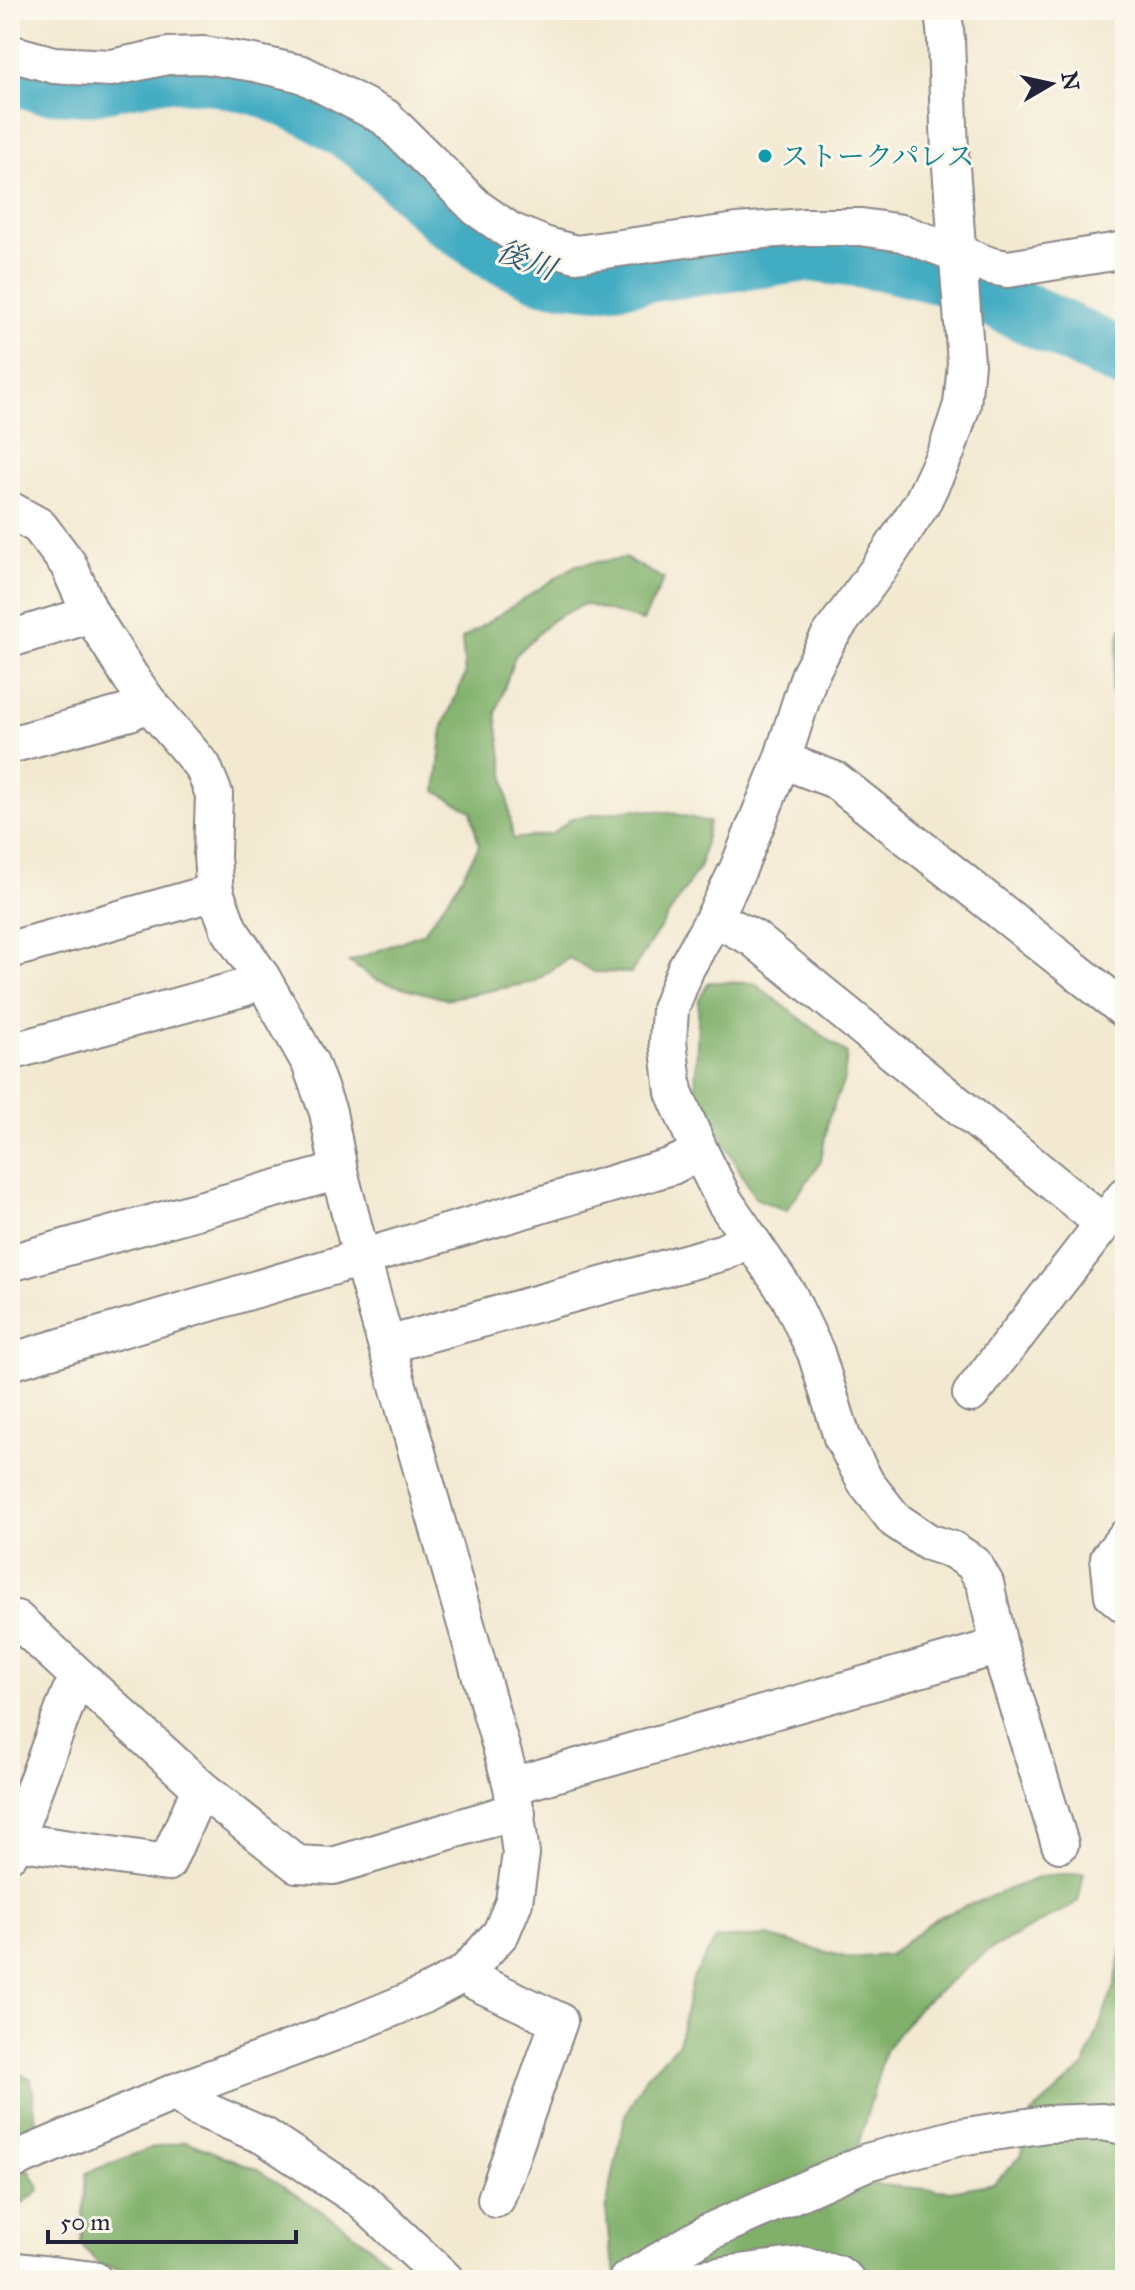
<svg xmlns="http://www.w3.org/2000/svg" width="1135" height="2290" font-family="'IM FELL Great Primer','Noto Serif JP',serif">
<style>
.forest{fill:#80b06b;stroke:#516953;stroke-width:2}
.lines{fill:none;stroke-linecap:round;stroke-linejoin:round}
.river{stroke:#42acc2;stroke-width:60}
.street-casing{stroke:#8a8686;stroke-width:40}
.street{stroke:#fff;stroke-width:36}
.culture-dot{fill:#0f9aa8;stroke:#fbf7ec;stroke-width:3}
.labels{text-anchor:middle;stroke-width:6;stroke-linejoin:round;paint-order:stroke}
.culture-label{font-size:28px;fill:#0d838f;stroke:#fbf7ec;text-anchor:start}
.water-label{font-size:30px;font-style:italic;fill:#2f5971;stroke:#fbf7ec}
</style>
<rect width="100%" height="100%" fill="#fbf7ec"/>
<filter id="ink" filterUnits="userSpaceOnUse"><feTurbulence type="fractalNoise" baseFrequency=".0125" numOctaves="2"/><feDisplacementMap in="SourceGraphic" scale="16" xChannelSelector="R" yChannelSelector="G"/><feConvolveMatrix kernelMatrix="1 2 1 2 8 2 1 2 1" color-interpolation-filters="sRGB"/></filter>
<filter id="wash" filterUnits="userSpaceOnUse"><feTurbulence type="fractalNoise" baseFrequency=".006" numOctaves="4" result="noise"/><feDisplacementMap in="SourceGraphic" scale="32" xChannelSelector="R" yChannelSelector="G"/><feGaussianBlur stdDeviation="1.8" result="paint"/><feColorMatrix in="noise" values="0 0 0 0 0 0 0 0 0 0 0 0 0 0 0 0 0 1.4 0 .05"/><feComposite in="paint" operator="in"/></filter>
<g filter="url(#wash)">
<rect width="100%" height="100%" fill="#f3e9d1"/>
<!-- forest -->
<g class="forest">
<path d="M625,558L664,579L643,621L584,604L553,619L515,656L496,713L513,839L552,834L572,818L633,809L672,813L709,822L700,866L631,973L594,972L569,958L534,982L446,999L376,980L349,962L423,933L456,887L479,846L471,811L436,791L443,726L465,675L462,639L576,565Z"/>
<path d="M1125,627V714L1116,703L1111,689L1121,628Z"/>
<path d="M709,982L754,983L847,1054L844,1080L828,1120L821,1161L786,1211L755,1198L695,1090L699,999Z"/>
<path d="M1084,1873L1078,1902L988,1951L919,2007L885,2051L858,2146L868,2184L950,2191L995,2183L1020,2157L1031,2114L1084,2067L1114,1987L1125,1936V2280H618L610,2250L606,2208L626,2113L646,2076L678,2044L693,1978L716,1939L767,1936L849,1958L889,1955L936,1918L1040,1877Z"/>
<path d="M10,2069L31,2079L37,2129L10,2140Z"/>
<path d="M185,2141L256,2169L350,2230L410,2280H177L99,2265L81,2244L86,2173L148,2149Z"/>
<path d="M29,2169L40,2190L10,2212V2178Z"/>
</g>
<g class="lines">
<!-- river -->
<path class="river" d="M10,73L41,83L86,86L162,71L210,74L260,86L314,109L365,141L447,218L498,253L547,274L598,279L808,252L888,262L950,277L1125,360"/>
</g>
</g>
<g filter="url(#ink)">
<g class="lines">
<defs>
<g id="street">
<path d="M10,53L54,65L111,68L168,56L204,55L254,63L302,74L385,117L477,208L510,231L544,245L576,254L737,232L805,227H861L902,233L991,266L1008,269L1125,250"/>
<path d="M10,510L39,526L68,564L90,613L131,678L148,702L203,767L214,794L212,857L215,892L229,929L262,978L310,1063L328,1112L339,1171L362,1259L512,1786L521,1854L514,1902L501,1933L465,1973L424,1995L332,2033L175,2092L10,2162"/>
<path d="M10,639L76,619L90,613"/>
<path d="M10,745L130,712L148,702"/>
<path d="M782,760L835,780L1125,1010"/>
<path d="M714,918L753,938L1103,1223"/>
<path d="M10,950L215,892"/>
<path d="M10,1052L243,988L262,978"/>
<path d="M10,1263L339,1171"/>
<path d="M387,1345L724,1252L749,1239"/>
<path d="M10,1362L672,1166L700,1152"/>
<path d="M971,1394L1125,1196"/>
<path d="M1125,1538L1109,1558L1113,1595L1125,1605"/>
<path d="M16,1619L203,1790L297,1864L333,1866L499,1816L517,1813"/>
<path d="M999,1646L1060,1844"/>
<path d="M512,1786L999,1646L985,1583L973,1563L953,1550L928,1542L895,1520L866,1483L842,1437L816,1353L789,1296L725,1202L700,1152L674,1092L668,1041L670,1009L686,968L714,918L738,869L782,760L809,676L829,637L878,570L922,503L947,450L962,405L966,363L950,154L946,40L943,10"/>
<path d="M15,1841L167,1863L192,1807L203,1790"/>
<path d="M10,1853L70,1693L81,1679"/>
<path d="M465,1973L474,1981L559,2021L496,2199"/>
<path d="M175,2092L196,2107L264,2136L360,2199L446,2280"/>
<path d="M10,2270L94,2280"/>
<path d="M627,2280L709,2232L867,2162L960,2137L1047,2124L1102,2122L1125,2126"/>
<path d="M686,2280L802,2265L838,2274L846,2280"/>
</g>
</defs>
<!-- street casing -->
<use href="#street" class="street-casing"/>
<!-- street -->
<use href="#street" class="street"/>
</g>
</g>
<!-- markers -->
<circle class="culture-dot" cx="765" cy="156" r="8"/>
<g class="labels">
<!-- culture labels -->
<g class="culture-label">
<text x="781" y="166">ストークパレス</text>
</g>
<!-- water labels -->
<g class="water-label">
<text transform="translate(526 260) rotate(21)" y="10">後川</text>
</g>
</g>
<!-- margin -->
<rect width="1135" height="2290" fill="none" stroke="#fbf7ec" stroke-width="40"/>
<!-- north arrow -->
<g transform="translate(1051 84) rotate(81)" stroke="#fbf7ec" stroke-width="6" paint-order="stroke">
<path d="M0-6L14 30L0 20L-14 30Z" fill="#22223b"/>
<text y="-12" font-size="22" font-weight="bold" text-anchor="middle" fill="#22223b">N</text>
</g>
<!-- scale -->
<path d="M48 2230v12h248v-12" fill="none" stroke="#22223b" stroke-width="4"/>
<text x="60" y="2230" font-size="24" fill="#22223b" stroke="#fbf7ec" stroke-width="6" paint-order="stroke">50 m</text>
</svg>
